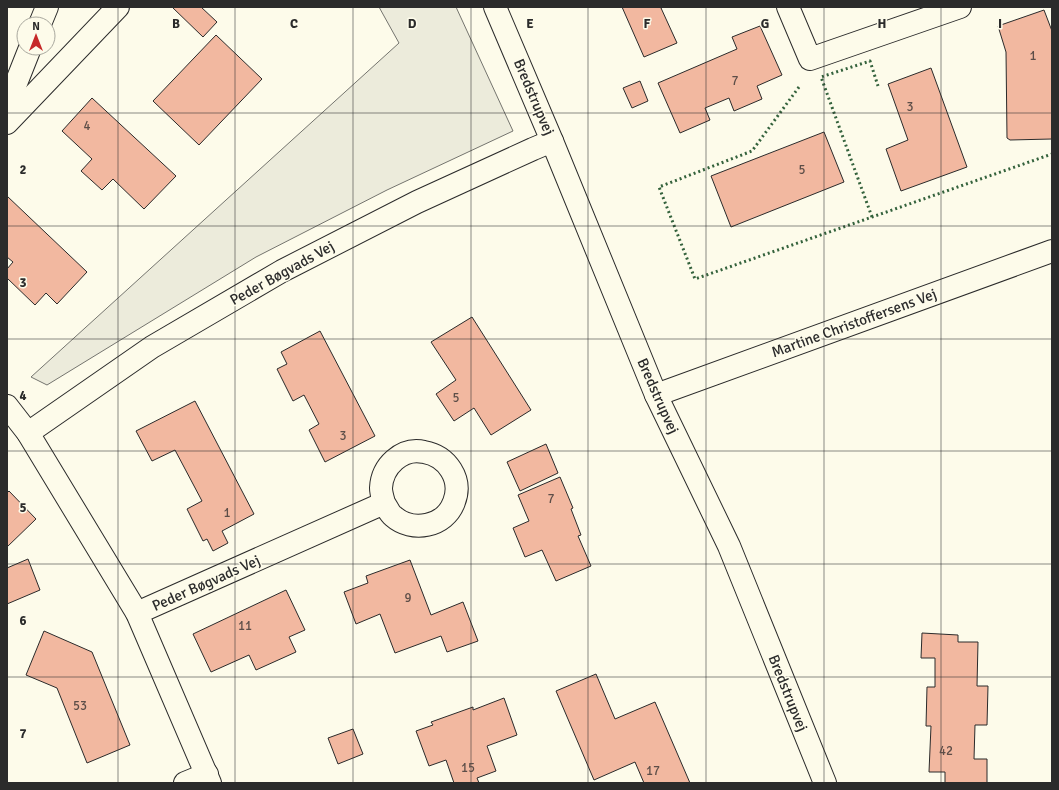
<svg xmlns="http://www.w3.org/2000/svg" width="1059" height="790" font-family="Signika,sans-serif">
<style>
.green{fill:#ecebdb;stroke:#74746e}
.building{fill:#f2b8a0;stroke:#2b2b2b}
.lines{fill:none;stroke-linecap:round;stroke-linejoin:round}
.minor-casing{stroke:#2b2b2b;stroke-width:24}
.tertiary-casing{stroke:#2b2b2b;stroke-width:24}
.minor{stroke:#fdfbea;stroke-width:22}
.tertiary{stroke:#fdfbea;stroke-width:22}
.hedge{stroke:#34623c;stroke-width:3;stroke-dasharray:2 3;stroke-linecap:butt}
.grid{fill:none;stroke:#2b2b2b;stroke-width:1;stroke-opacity:0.55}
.labels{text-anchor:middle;stroke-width:3;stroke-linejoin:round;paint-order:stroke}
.number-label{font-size:13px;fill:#5d4e48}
.street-label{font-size:15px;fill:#2b2b2b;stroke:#fdfbea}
.grid-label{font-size:13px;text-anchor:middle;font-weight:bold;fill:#2b2b2b;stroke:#fdfbea;stroke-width:3;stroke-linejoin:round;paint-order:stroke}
</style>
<rect width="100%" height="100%" fill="#fdfbea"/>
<!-- green -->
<path class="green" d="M379,7H456L513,131L387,190L256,257L47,385L31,377L399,43Z"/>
<!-- building -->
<g class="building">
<path d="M172,7H201L217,22L203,37Z"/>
<path d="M622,7H664L661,8L677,43L644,57Z"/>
<path d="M1044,10L1052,31V139L1010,140L1007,138L1006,52L998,26Z"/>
<path d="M760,26L782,75L757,86L762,99L734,111L729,98L705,108L710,120L680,133L658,83L737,49L732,37Z"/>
<path d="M216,35L262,79L199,145L153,101Z"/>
<path d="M931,68L967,167L901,191L886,149L908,140L888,84Z"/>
<path d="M640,81L648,101L632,108L623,88Z"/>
<path d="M92,98L176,176L144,209L113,179L102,190L81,171L92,159L62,131Z"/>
<path d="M824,132L844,182L731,227L711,176Z"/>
<path d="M7,196L87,272L57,304L46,293L35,305L7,278V269L13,262L7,257Z"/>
<path d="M472,317L531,410L491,435L474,408L454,421L436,394L456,380L431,342Z"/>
<path d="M320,331L375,436L325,462L309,430L319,424L304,395L293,401L277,369L287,364L281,352Z"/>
<path d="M195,401L254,514L222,531L228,543L213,551L207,539L203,541L187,509L202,501L175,450L152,461L136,431Z"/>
<path d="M546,444L558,473L520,491L507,462Z"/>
<path d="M560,477L573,508L571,509L581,535L578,536L591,566L556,581L542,550L525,557L513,528L529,521L518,495Z"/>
<path d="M9,491L36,519L7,547V493Z"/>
<path d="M28,559L40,590L7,604V568Z"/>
<path d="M410,560L431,615L463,602L478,641L447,652L441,636L395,653L380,614L356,624L344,592L368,583L366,576Z"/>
<path d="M286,590L305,630L289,637L296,652L256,670L249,655L211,672L193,634Z"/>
<path d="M44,631L92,652L130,745L87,763L57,688L26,675Z"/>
<path d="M922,633L958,635V642H978L977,686H988L987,725H975L974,759H987V783H945V772H929L931,726H926L927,687H935V658H921Z"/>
<path d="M596,674L615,719L655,702L690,783H644L635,762L594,780L556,691Z"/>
<path d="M504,698L517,735L487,746L496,771L477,778L479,783H454L446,760L429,766L416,731L433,725L431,722L473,707V710Z"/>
<path d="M353,729L363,754L338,764L328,738Z"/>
</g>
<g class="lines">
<defs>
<g id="minor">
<path d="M788,7L810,59L960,7"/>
<path d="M40,24L47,7"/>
<path d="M7,106L30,48"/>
<path d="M7,123L118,7"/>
<path d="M656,395L1052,251"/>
<path d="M7,406L28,433L137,613L210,783"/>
<path d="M28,433L152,347L282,271L417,202L533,149L552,141"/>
<path d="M137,613L384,503C383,499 381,493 381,488C382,466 402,447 424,452C447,456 463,479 454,502C445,527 412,533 393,516C389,513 387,507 384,503"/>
<path d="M185,783L207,774"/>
</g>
<path id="tertiary" d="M495,7L552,141L656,395L729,546L825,783"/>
</defs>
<!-- minor casing -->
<use href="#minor" class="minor-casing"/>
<!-- tertiary casing -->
<use href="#tertiary" class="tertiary-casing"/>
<!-- minor -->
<use href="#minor" class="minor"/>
<!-- tertiary -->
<use href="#tertiary" class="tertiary"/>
<!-- hedge -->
<g class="hedge">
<path d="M799,87L752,151L659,187L695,279L1052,154"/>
<path d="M872,217L821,77L870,61L878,86"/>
</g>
</g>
<!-- grid -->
<path class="grid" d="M118,7V783M235,7V783M353,7V783M471,7V783M588,7V783M706,7V783M824,7V783M941,7V783M7,113H1052M7,226H1052M7,339H1052M7,451H1052M7,564H1052M7,677H1052"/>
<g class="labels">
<!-- number labels -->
<g class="number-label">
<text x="1033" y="60">1</text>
<text x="735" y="85">7</text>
<text x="910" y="111">3</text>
<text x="87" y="130">4</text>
<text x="802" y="174">5</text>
<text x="456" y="402">5</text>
<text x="343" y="440">3</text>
<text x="551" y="503">7</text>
<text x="227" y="517">1</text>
<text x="408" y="602">9</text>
<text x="245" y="630">11</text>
<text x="80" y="710">53</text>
<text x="946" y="755">42</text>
<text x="468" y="772">15</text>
<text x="653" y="775">17</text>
</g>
<!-- street labels -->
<g class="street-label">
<text transform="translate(534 97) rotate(67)" y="5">Bredstrupvej</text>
<text transform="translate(282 273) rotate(-29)" y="5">Peder Bøgvads Vej</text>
<text transform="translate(854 323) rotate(-20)" y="5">Martine Christoffersens Vej</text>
<text transform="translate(658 396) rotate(66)" y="5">Bredstrupvej</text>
<text transform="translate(206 583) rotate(-24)" y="5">Peder Bøgvads Vej</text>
<text transform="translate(788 693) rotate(68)" y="5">Bredstrupvej</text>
</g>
</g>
<g class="grid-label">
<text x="176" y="28">B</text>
<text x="294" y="28">C</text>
<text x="412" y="28">D</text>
<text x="530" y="28">E</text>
<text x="647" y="28">F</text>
<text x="765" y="28">G</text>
<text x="882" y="28">H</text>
<text x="1000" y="28">I</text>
<text x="23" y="174">2</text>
<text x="23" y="287">3</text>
<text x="23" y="400">4</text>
<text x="23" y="512">5</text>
<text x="23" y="625">6</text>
<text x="23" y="738">7</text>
</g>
<!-- border -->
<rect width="1059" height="790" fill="none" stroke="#2b2b2b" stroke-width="16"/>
<!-- north arrow -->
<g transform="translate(36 36)"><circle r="19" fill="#fdfbea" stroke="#a9a89e"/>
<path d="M0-3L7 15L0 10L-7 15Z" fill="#c62828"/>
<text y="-6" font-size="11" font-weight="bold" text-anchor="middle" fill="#2b2b2b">N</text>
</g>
</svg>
